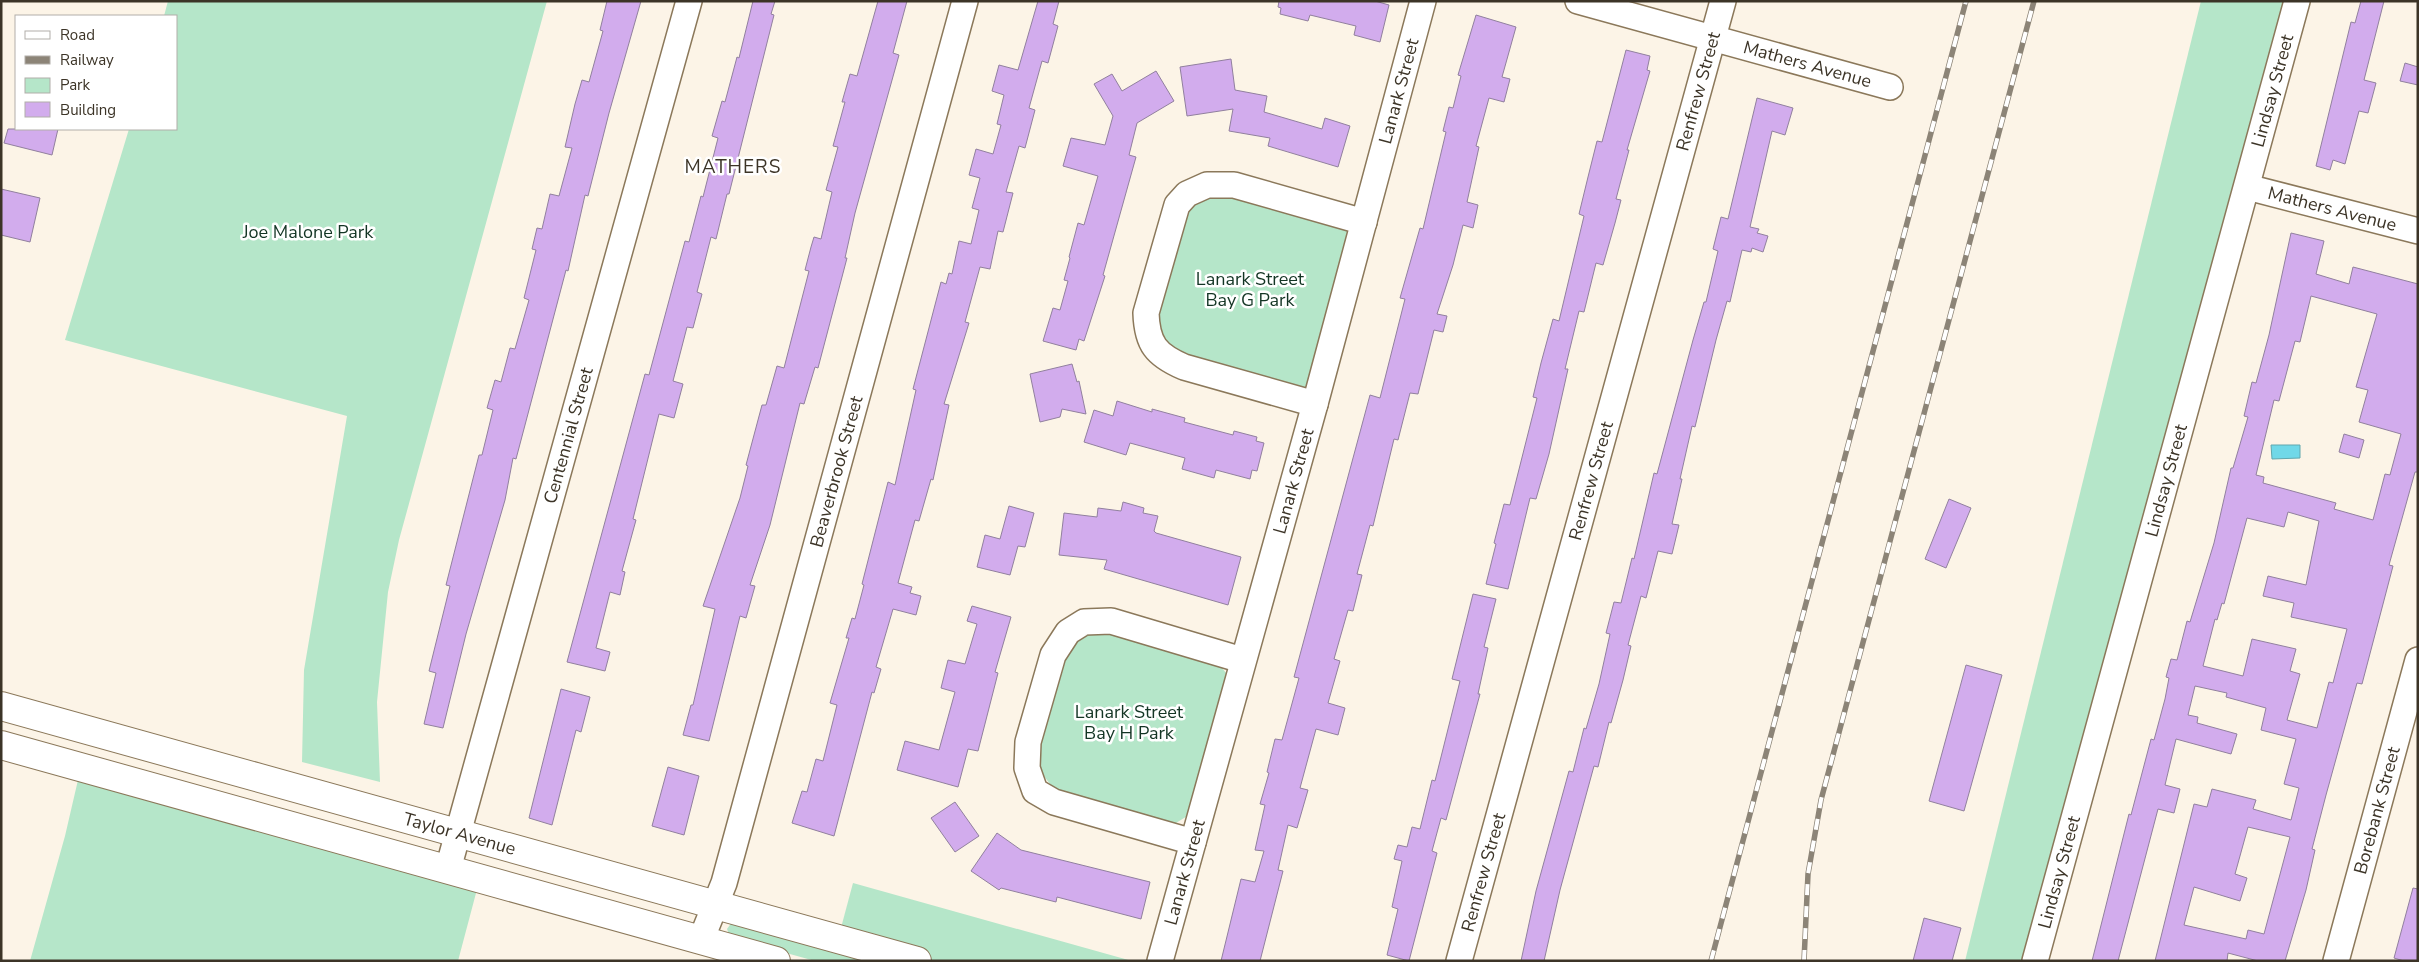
<svg xmlns="http://www.w3.org/2000/svg" width="2419" height="962" font-family="'Nunito Sans',sans-serif">
<style>
.green{fill:#b5e6c9}
.water{fill:#70d8e8;stroke:#60a7ae}
.building{fill:#d2aced;stroke:#91809e;fill-rule:evenodd}
.lines{fill:none;stroke-linecap:round;stroke-linejoin:round}
.minor-casing{stroke:#8b785a;stroke-width:28}
.major-casing{stroke:#8b785a;stroke-width:30}
.minor{stroke:#fff;stroke-width:25}
.major{stroke:#fff;stroke-width:28}
.rail-casing{stroke:#8c8477;stroke-width:5.5}
.rail{stroke:#fff;stroke-width:4;stroke-dasharray:11;stroke-linecap:butt}
.labels{text-anchor:middle;stroke-width:5;stroke-linejoin:round;paint-order:stroke}
.street-label{font-size:18px;fill:#3c3427;stroke:#fff}
.park-label{font-size:18px;fill:#133524;stroke:#fff}
.neighbourhood-label{font-size:19px;letter-spacing:1px;fill:#3c3427;stroke:#fff}
</style>
<rect width="100%" height="100%" fill="#fcf4e7"/>
<!-- green -->
<g class="green">
<path d="M168,1H547L399,540L388,592L377,702L380,782L302,762L304,670L347,416L65,340L129,129H176V16H164Z"/>
<path d="M2201,1H2297L2247,187L2022,961H1965Z"/>
<path d="M1207,185L1364,222L1315,404L1152,343L1177,205Z"/>
<path d="M1107,630L1216,661L1227,674L1189,815L1171,826L1058,794L1039,770V738L1063,657L1080,636Z"/>
<path d="M81,767L480,878L458,961H30L65,836Z"/>
<path d="M853,883L1132,961H917L838,939Z"/>
<path d="M732,922L879,961H815L733,938L729,934L727,929Z"/>
</g>
<!-- water -->
<path class="water" d="M2271,445H2300V458L2272,459Z"/>
<!-- building -->
<g class="building">
<path d="M607,1H641L609,113L588,196L585,195L568,271L566,270L516,459L513,458L505,500L466,634L443,728L424,724L436,673L429,671L450,586L446,585L479,455H482L493,410L487,408L495,380L501,382L510,348L515,349L529,300L524,298L536,250L532,249L537,228L542,229L550,194L559,196L572,148L565,147L575,104L582,80L589,82L603,31L600,30Z"/>
<path d="M753,1H775L771,14L774,15L729,194H727L716,239L711,237L697,292L702,294L693,328L687,327L673,381L683,384L674,418L659,414L633,519L636,520L622,571L625,572L620,595L610,592L596,648L610,652L605,671L567,662L645,374L649,375L685,241L689,242L701,196L703,197L718,138L712,136L722,101L725,102L737,57L739,58Z"/>
<path d="M878,1H907L893,53L899,55L855,213L845,258H847L818,368L815,367L804,404L800,403L770,525L750,585L755,586L746,618L740,616L709,741L683,735L691,705H693L715,609L703,606L740,498L748,466L746,465L762,405H766L777,366L784,368L809,271L805,270L811,247L814,237L821,239L832,192L826,190L838,147L833,146L845,102H842L850,74L857,76Z"/>
<path d="M1038,1H1059L1053,24L1058,26L1048,63L1042,61L1029,108L1035,110L1025,148L1019,146L1006,192L1013,193L1003,232L998,231L990,269L980,267L965,322L969,323L944,404L949,405L933,480L931,479L919,521L915,520L898,583L912,587L910,593L921,596L916,615L893,609L876,667L881,669L874,693L872,692L834,836L792,823L802,791L807,792L816,759L823,761L837,705L830,703L849,638H846L852,618L855,619L864,585L862,584L888,482L895,485L916,390L913,389L941,282L946,284L949,273L952,274L959,241L971,244L979,210L972,208L980,178L969,175L976,149L993,154L1001,125L997,124L1004,95L992,91L999,65L1018,70Z"/>
<path d="M1279,1H1375L1389,5L1380,42L1354,35L1356,26L1310,15L1308,21L1280,14L1281,8L1278,7Z"/>
<path d="M2361,1H2384L2364,80L2376,83L2368,113L2359,111L2345,164L2333,160L2330,170L2316,166L2351,22L2355,23Z"/>
<path d="M1476,15L1516,27L1502,77L1510,79L1504,102L1489,98L1476,146L1479,147L1467,202L1478,205L1473,228L1463,225L1453,265L1437,314L1447,316L1443,332L1434,330L1418,394L1410,393L1398,440L1394,439L1373,526L1370,525L1357,574L1362,575L1353,611L1348,610L1334,659L1340,661L1328,703L1345,708L1338,735L1316,729L1300,788L1308,790L1297,828L1288,825L1278,870L1283,871L1260,961H1221L1241,879L1255,882L1264,851L1255,850L1265,805L1260,804L1269,773L1267,772L1275,739L1282,740L1299,678L1294,677L1370,395L1380,398L1405,299L1400,298L1420,228L1423,229L1446,132L1443,131L1449,107L1453,108L1461,76L1458,75Z"/>
<path d="M1626,50L1650,56L1647,70L1650,71L1627,150H1629L1616,199L1621,200L1615,223L1603,265L1596,263L1584,312L1579,311L1565,369H1568L1549,454L1536,499L1530,498L1508,589L1486,584L1496,544L1494,543L1504,504L1510,505L1537,398L1533,397L1541,363L1553,319L1559,321L1584,216L1579,214L1588,177L1597,141L1602,142Z"/>
<path d="M1231,59L1235,90L1267,96L1264,112L1322,129L1325,118L1350,126L1338,167L1268,146L1270,138L1229,131L1233,109L1187,116L1180,67Z"/>
<path d="M2405,63L2418,67V85L2400,81Z"/>
<path d="M1156,71L1174,101L1137,123L1129,155L1136,157L1103,275L1105,276L1084,341L1079,339L1076,350L1043,341L1053,308L1060,310L1068,281L1064,280L1070,258L1069,257L1078,223L1084,225L1098,176L1063,166L1071,138L1105,145L1113,116L1094,84L1112,74L1122,91Z"/>
<path d="M1757,98L1793,108L1785,135L1772,131L1750,227L1759,229L1757,233L1768,236L1763,252L1752,248L1751,252L1742,250L1730,302L1727,301L1716,340L1695,427L1692,426L1680,479H1682L1672,524L1679,525L1672,554L1658,551L1646,598L1641,596L1628,645L1631,646L1623,680L1611,723L1609,722L1598,767L1594,766L1560,890L1544,961H1521L1536,891L1569,771L1573,772L1584,728L1586,729L1599,684L1610,634L1606,633L1614,602L1621,603L1632,558L1634,559L1654,473L1657,474L1693,340L1704,302H1706L1718,251L1713,249L1721,217L1728,219Z"/>
<path d="M8,129H58L52,155L4,143Z"/>
<path d="M1,189L40,198L30,242L1,235Z"/>
<path d="M2291,233L2324,241L2316,274L2349,284L2353,267L2418,284V472H2415L2389,565L2393,566L2362,684L2357,683L2326,795L2312,849L2315,850L2306,890L2285,961H2258L2228,953L2227,961H2155L2194,804L2207,807L2212,789L2256,800L2253,809L2291,820L2299,788L2284,784L2296,739L2261,730L2266,708L2226,697L2227,693L2195,686L2188,715L2198,717L2197,723L2237,734L2231,754L2176,739L2165,785L2180,789L2174,813L2158,809L2118,961H2092L2129,814L2131,815L2151,739L2154,740L2165,699L2169,678L2166,677L2171,659L2177,660L2187,621L2190,622L2214,543L2231,468H2233L2248,417L2244,416L2252,382L2256,383L2269,335ZM2311,296L2377,314L2356,387L2368,390L2359,422L2401,434L2390,475L2385,474L2373,520L2334,509L2336,503L2263,483L2264,477L2256,475L2274,400L2279,401L2295,341L2300,342ZM2288,512L2319,521L2306,585L2268,576L2263,596L2294,603L2291,617L2347,629L2333,683L2329,682L2317,728L2287,720L2300,674L2290,671L2296,649L2252,639L2243,676L2203,666L2215,619L2217,620L2222,603L2224,604L2247,518L2284,527ZM2248,827L2290,837L2264,934L2248,930L2246,939L2184,925L2194,887L2240,901L2247,878L2235,874Z"/>
<path d="M1072,364L1077,382L1079,381L1086,414L1062,409L1060,417L1040,422L1030,374Z"/>
<path d="M1117,401L1152,412V409L1185,418L1184,422L1233,435L1234,431L1257,437L1256,441L1264,443L1257,471L1252,470L1250,479L1216,470L1214,478L1182,469L1185,458L1130,443L1126,455L1084,442L1094,410L1113,416Z"/>
<path d="M2344,434L2364,440L2359,458L2339,452Z"/>
<path d="M1949,499L1971,508L1946,568L1925,559Z"/>
<path d="M1123,502L1144,508L1143,513L1158,516L1154,531L1156,533L1241,557L1228,605L1104,569L1107,560L1059,555L1064,513L1097,517L1098,508L1121,511Z"/>
<path d="M1009,506L1034,513L1025,547L1018,546L1010,575L977,567L985,535L1000,539Z"/>
<path d="M1473,594L1496,599L1484,647L1488,648L1478,694H1480L1446,820L1441,818L1432,851L1437,853L1409,961L1387,955L1398,909L1392,907L1402,861L1394,859L1398,845L1407,847L1412,827L1420,829L1432,780L1435,781L1460,681L1452,679Z"/>
<path d="M972,606L1011,617L995,672L998,673L978,751L968,749L958,787L897,770L905,741L939,750L955,692L941,688L948,660L965,664L977,624L967,621Z"/>
<path d="M1966,665L2002,675L1964,811L1929,801Z"/>
<path d="M561,689L590,697L581,732L576,730L552,825L529,818Z"/>
<path d="M668,767L699,776L684,835L652,826Z"/>
<path d="M955,802L979,836L955,852L931,818Z"/>
<path d="M997,833L1021,850L1150,882L1141,919L1057,897L1056,902L1001,888L999,890L971,871Z"/>
<path d="M2413,888L2418,889V961H2404L2394,958Z"/>
<path d="M1924,918L1961,928L1952,961H1913Z"/>
</g>
<g class="lines">
<defs>
<g id="minor">
<path id="s1" d="M1578,1L1890,87"/>
<path id="s2" d="M2247,187L2418,231"/>
<path d="M1315,404L1184,367C1156,355 1147,344 1146,313L1177,205L1187,194L1207,185H1234L1364,222"/>
<path d="M1193,842L1054,802L1035,791L1027,768L1028,742L1053,655L1068,632L1084,622L1111,621L1242,660"/>
<path id="s3" d="M448,869L689,1"/>
<path id="s4" d="M701,940L724,883L965,1"/>
<path id="s5" d="M1160,961L1315,404L1423,1"/>
<path id="s6" d="M1459,961L1723,1"/>
<path id="s7" d="M2035,961L2297,1"/>
<path id="s8" d="M2336,961L2418,660"/>
</g>
<g id="major">
<path id="s9" d="M1,706L917,961"/>
<path d="M1,745L776,961"/>
</g>
</defs>
<!-- minor casing -->
<use href="#minor" class="minor-casing"/>
<!-- major casing -->
<use href="#major" class="major-casing"/>
<!-- minor -->
<use href="#minor" class="minor"/>
<!-- major -->
<use href="#major" class="major"/>
<defs>
<g id="rail">
<path d="M1711,961L1966,1"/>
<path d="M1804,961L1808,874L1821,800L2034,1"/>
</g>
</defs>
<!-- rail casing -->
<use href="#rail" class="rail-casing"/>
<!-- rail -->
<use href="#rail" class="rail"/>
</g>
<g class="labels">
<!-- street labels -->
<g class="street-label">
<text dy="6" stroke="none"><textPath href="#s1" startOffset="238">Mathers Avenue</textPath></text>
<text dy="6" stroke="none"><textPath href="#s6" startOffset="902">Renfrew Street</textPath></text>
<text dy="6" stroke="none"><textPath href="#s7" startOffset="902">Lindsay Street</textPath></text>
<text dy="6" stroke="none"><textPath href="#s5" startOffset="902">Lanark Street</textPath></text>
<text dy="6" stroke="none"><textPath href="#s2" startOffset="88">Mathers Avenue</textPath></text>
<text dy="6" stroke="none"><textPath href="#s3" startOffset="450">Centennial Street</textPath></text>
<text dy="6" stroke="none"><textPath href="#s4" startOffset="488">Beaverbrook Street</textPath></text>
<text dy="6" stroke="none"><textPath href="#s5" startOffset="498">Lanark Street</textPath></text>
<text dy="6" stroke="none"><textPath href="#s6" startOffset="498">Renfrew Street</textPath></text>
<text dy="6" stroke="none"><textPath href="#s7" startOffset="498">Lindsay Street</textPath></text>
<text dy="6" stroke="none"><textPath href="#s8" startOffset="156">Borebank Street</textPath></text>
<text dy="6" stroke="none"><textPath href="#s9" startOffset="476">Taylor Avenue</textPath></text>
<text dy="6" stroke="none"><textPath href="#s5" startOffset="92">Lanark Street</textPath></text>
<text dy="6" stroke="none"><textPath href="#s6" startOffset="92">Renfrew Street</textPath></text>
<text dy="6" stroke="none"><textPath href="#s7" startOffset="92">Lindsay Street</textPath></text>
</g>
<!-- park labels -->
<g class="park-label">
<text x="308" y="238">Joe Malone Park</text>
<text x="1250" y="285">Lanark Street<tspan x="1250" dy="21">Bay G Park</tspan></text>
<text x="1129" y="718">Lanark Street<tspan x="1129" dy="21">Bay H Park</tspan></text>
</g>
<!-- neighbourhood labels -->
<g class="neighbourhood-label">
<text x="733" y="173">MATHERS</text>
</g>
</g>
<!-- border -->
<rect width="2419" height="962" fill="none" stroke="#3c3427" stroke-width="5"/>
<!-- legend -->
<rect x="15" y="15" width="162" height="115" fill="#ffffff" stroke="#b1aea9"/>
<rect x="25" y="31" width="25" height="8" fill="#ffffff" stroke="#b1aea9"/>
<text x="60" y="40" font-size="15" fill="#3c3427">Road</text>
<rect x="25" y="56" width="25" height="8" fill="#8c8477" stroke="#b1aea9"/>
<text x="60" y="65" font-size="15" fill="#3c3427">Railway</text>
<rect x="25" y="78" width="25" height="15" fill="#b5e6c9" stroke="#b1aea9"/>
<text x="60" y="90" font-size="15" fill="#3c3427">Park</text>
<rect x="25" y="102" width="25" height="15" fill="#d2aced" stroke="#b1aea9"/>
<text x="60" y="115" font-size="15" fill="#3c3427">Building</text>
</svg>
